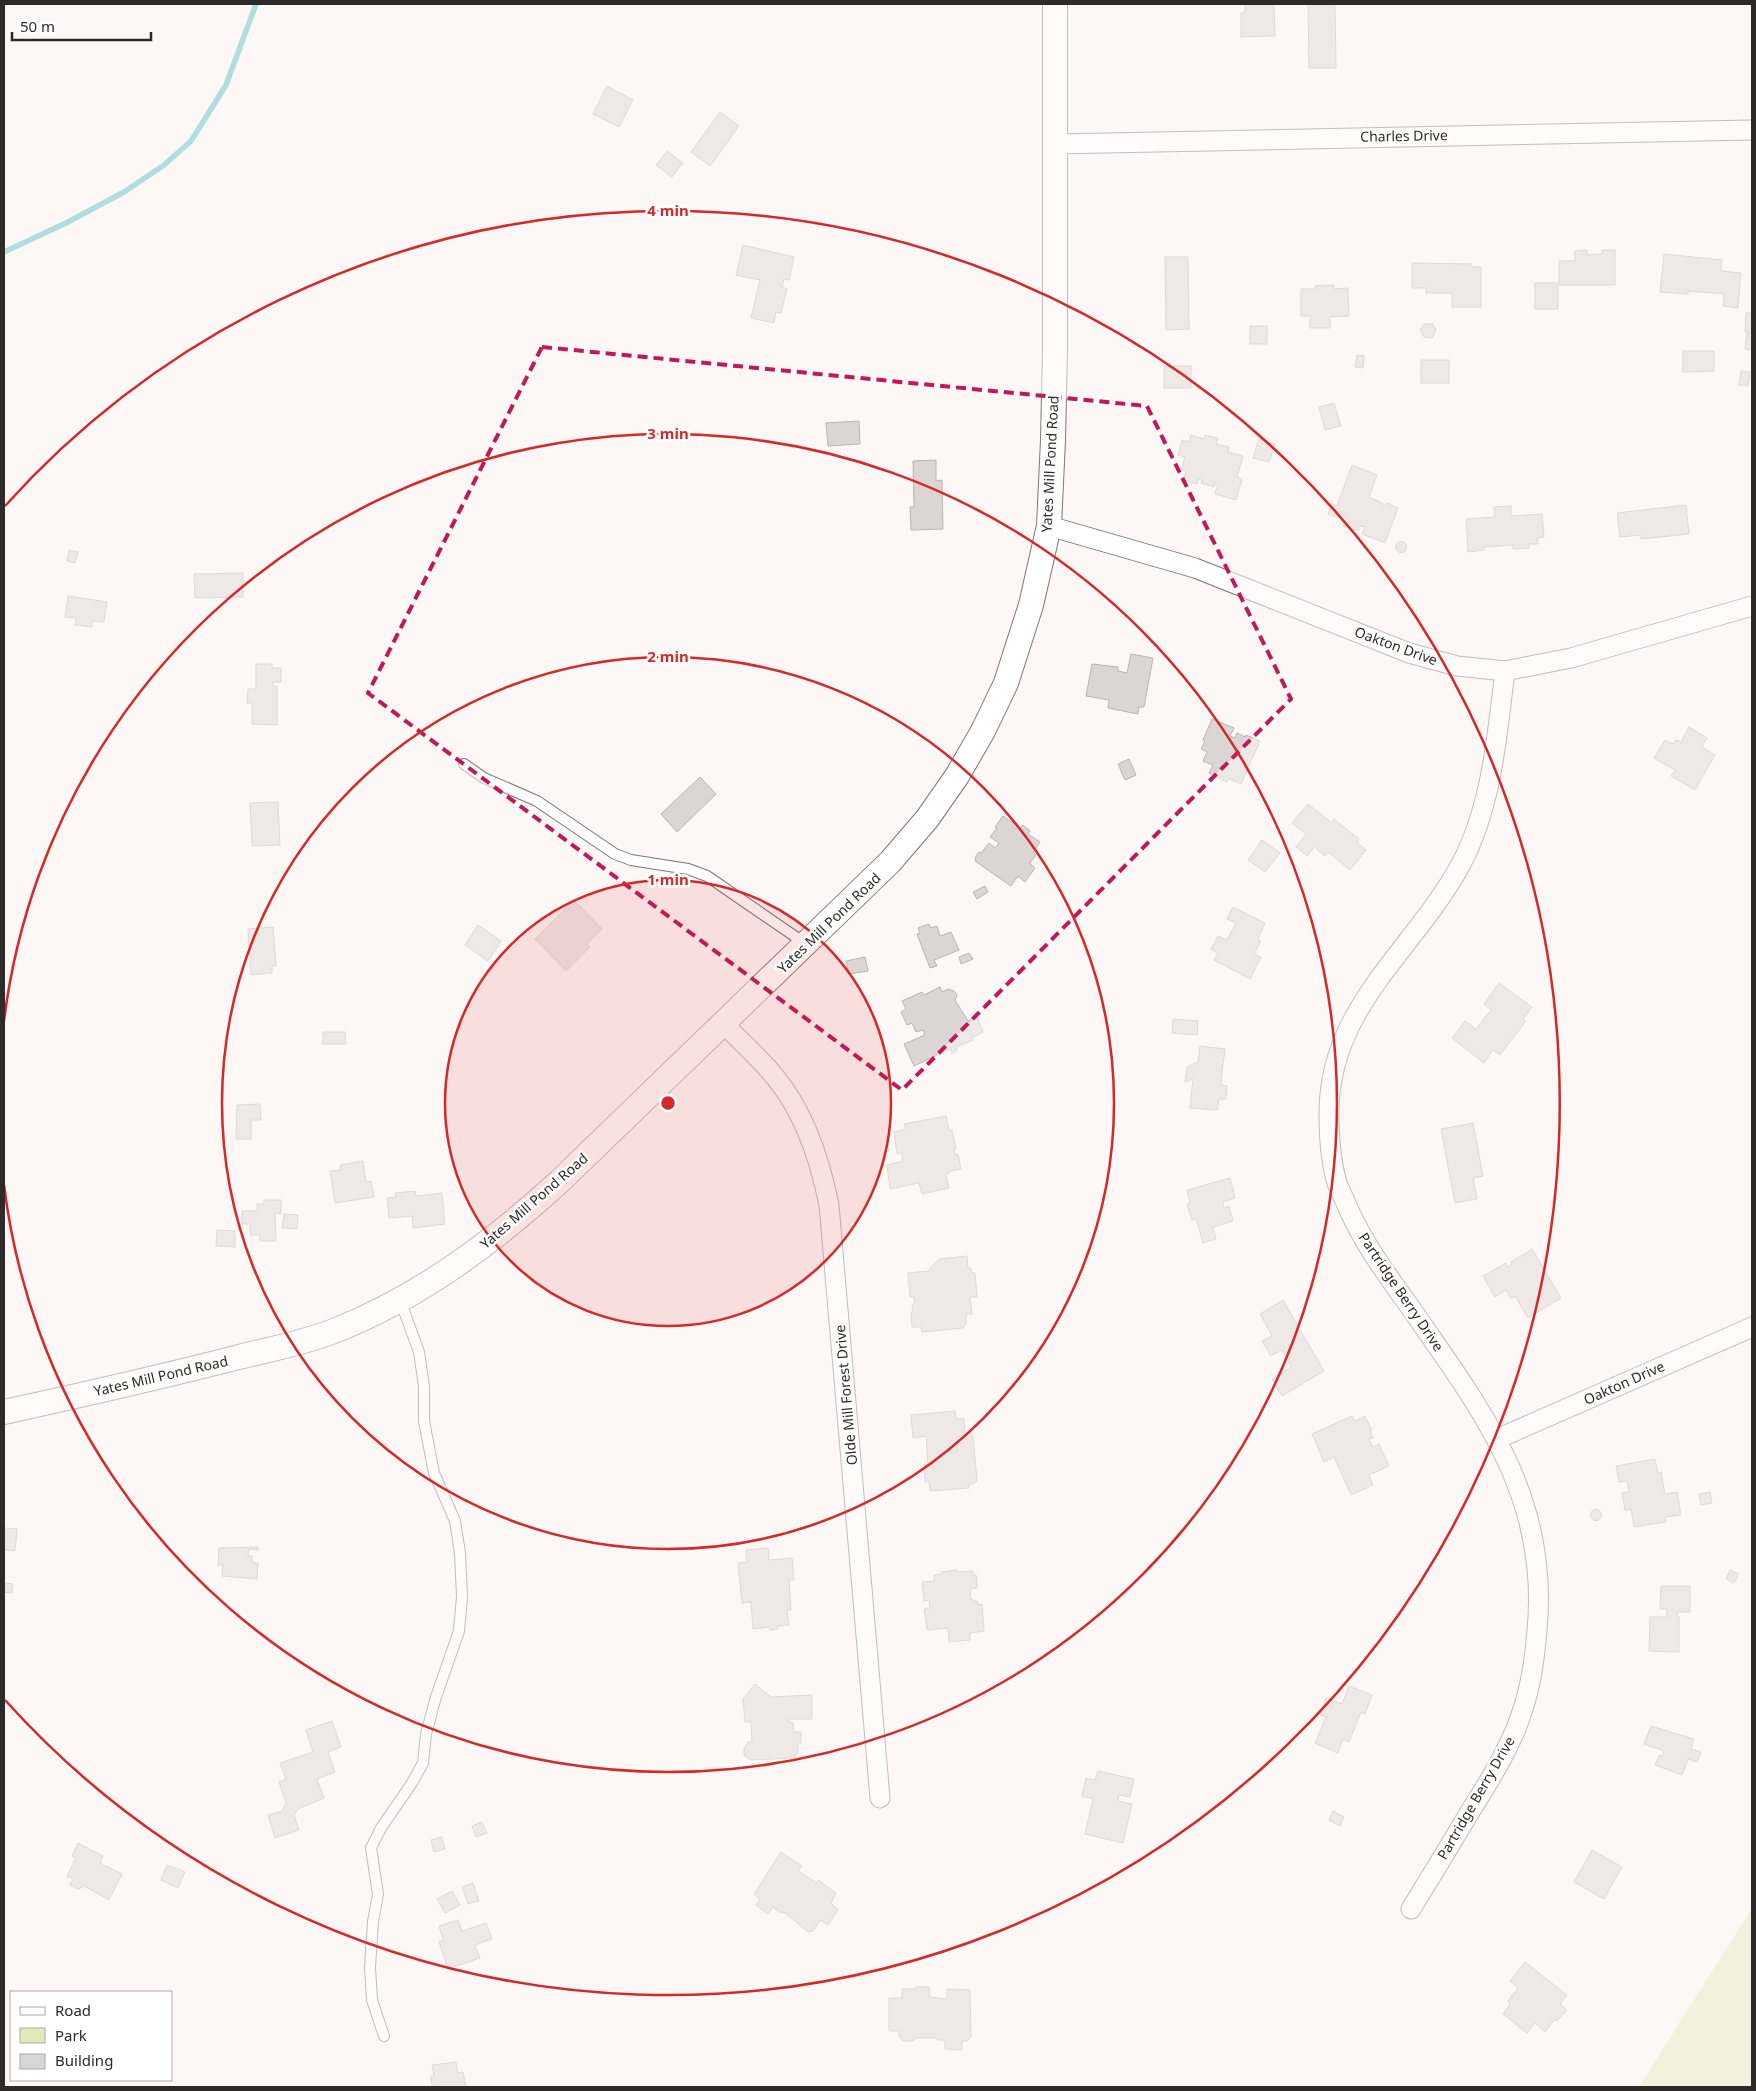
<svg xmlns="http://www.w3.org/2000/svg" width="1756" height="2091" font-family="'Noto Sans',sans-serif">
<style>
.green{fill:#dfebb6}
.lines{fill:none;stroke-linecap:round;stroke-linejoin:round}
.stream{stroke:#4ebfc3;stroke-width:5.5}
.building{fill:#dbd6d4;stroke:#b9b5b2}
.service-casing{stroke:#7b7774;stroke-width:12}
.minor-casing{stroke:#7b7774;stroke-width:21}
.tertiary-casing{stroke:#7b7774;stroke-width:26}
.service{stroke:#fff;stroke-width:10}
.minor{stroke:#fff;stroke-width:19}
.tertiary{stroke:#fff;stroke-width:24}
.marked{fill:none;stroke:#c2185b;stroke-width:4;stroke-dasharray:10 6;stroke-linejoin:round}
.ring{fill:none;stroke:#d62828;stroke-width:2.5}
.labels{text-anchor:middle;stroke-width:5;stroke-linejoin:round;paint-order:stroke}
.street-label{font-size:14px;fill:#2d2b2a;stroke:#fff}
.centre{fill:#d62828;stroke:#fff;stroke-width:2.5}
.ring-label{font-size:15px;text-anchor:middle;font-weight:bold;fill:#d62828;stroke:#fff;stroke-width:5;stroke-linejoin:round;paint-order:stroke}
</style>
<rect width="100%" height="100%" fill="#fdf8f5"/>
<!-- green -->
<path class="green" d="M1752,1908V2087H1639Z"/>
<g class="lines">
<!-- stream -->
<path class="stream" d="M4,252L66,223L124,192L164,165L191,141L226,85L256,4"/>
</g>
<!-- building -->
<g class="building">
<path d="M1245,4H1274L1275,36L1241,37V13H1245Z"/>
<path d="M1308,4H1335L1336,68H1309Z"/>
<path d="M607,86L633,100L619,127L593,114Z"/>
<path d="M720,112L739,126L710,166L691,152Z"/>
<path d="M667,151L683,163L672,177L656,165Z"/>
<path d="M743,245L794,257L789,280L784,279L782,287L787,289L781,313L776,312L774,323L751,318L760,280L736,275Z"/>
<path d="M1587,250V255L1602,254V250H1615V285H1558V309H1535V283H1559V261H1575V251Z"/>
<path d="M1664,254L1722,260L1721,271L1741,273L1738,308L1723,306L1724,294L1688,291V294L1660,292Z"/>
<path d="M1165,257H1188L1189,329L1166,330Z"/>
<path d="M1412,263L1471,264V267H1481V307H1452V293H1426V288H1412Z"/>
<path d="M1334,285V289L1348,288L1349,316L1330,317V328H1310V316H1301V289H1315V286Z"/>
<path d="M1746,313H1752V332H1745Z"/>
<path d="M1424,324H1433L1436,330L1432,338L1424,337L1420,330Z"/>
<rect x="1250" y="326" width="17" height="18"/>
<path d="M1747,333L1752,334V350L1745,349Z"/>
<path d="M1683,351H1714V371L1683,372Z"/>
<path d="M1357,355L1364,356L1363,368L1355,367Z"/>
<rect x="1421" y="360" width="28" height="23"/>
<rect x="1164" y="366" width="27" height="22"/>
<path d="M1741,371L1750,372L1748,386L1739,385Z"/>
<path d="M1334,403L1341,426L1325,430L1319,407Z"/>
<path d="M859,421L860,444L828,446L826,423Z"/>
<path d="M1191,435L1204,439L1205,435L1218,438L1216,444L1229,447L1228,452L1243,456L1237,477L1242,479L1236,500L1215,494L1218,484L1215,483L1214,487L1201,483L1202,480L1198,479L1197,484L1184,480L1186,471L1181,470L1185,457L1178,455L1182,440L1189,442Z"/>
<path d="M1259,439L1275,444L1269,462L1253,458Z"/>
<path d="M936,460V481L942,480L943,529L911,530L910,507H914L913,461Z"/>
<path d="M1352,465L1377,475L1369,497L1383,503L1382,505L1385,506L1387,503L1398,508L1385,543L1362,534L1365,527L1360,526L1358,531L1343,526L1345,520L1328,514L1332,504L1337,506Z"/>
<path d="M1686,505L1689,534L1641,539V535L1620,537L1617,513Z"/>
<path d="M1511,506V516L1542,514L1544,537L1537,538L1538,544H1529V548L1513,549V545L1484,547V550L1468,552L1466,519L1495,517L1494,507Z"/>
<circle cx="1401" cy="547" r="5.5"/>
<path d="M69,550L78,552L75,563L67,561Z"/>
<path d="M243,573V597L195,598L194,574Z"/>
<path d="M68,596L107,602L104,622L92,621V627L75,625L76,618L65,617Z"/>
<path d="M1131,654L1153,658L1144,707H1139L1138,714L1108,708L1109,700L1086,696L1092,664L1118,667V671L1127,673Z"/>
<path d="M256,664H272V668H281V682H273V686H277V725L252,724V703H247L248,689H256Z"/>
<path d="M1212,719L1234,728L1230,736L1235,738L1237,733L1245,737L1246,735L1260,741L1241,784L1229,779L1227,782L1209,773L1213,765L1203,761L1207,752L1201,749L1205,741L1203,740Z"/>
<path d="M1689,727L1707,738L1702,747L1715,755L1695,790L1671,776L1675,770L1654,758L1665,740L1673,744L1676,740L1681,742Z"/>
<path d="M1129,759L1136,775L1125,780L1118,764Z"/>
<path d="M700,777L716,794L677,832L661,814Z"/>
<path d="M278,802L280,845L252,846L250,803Z"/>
<path d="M1308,804L1331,822L1334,819L1359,839L1357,842L1366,850L1350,870L1328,852L1325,856L1314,847L1307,856L1296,847L1306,834L1292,823Z"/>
<path d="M1003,816L1020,828L1023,825L1030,831L1028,834L1040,842L1033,853L1036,855L1030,863L1035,868L1025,882L1018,876L1011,886L975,861L976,856L979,852L981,853L989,843L995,848L999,843L990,837L997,828L995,827Z"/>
<path d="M1262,840L1280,853L1265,872L1248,860Z"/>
<path d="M985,886L988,892L977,899L973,892Z"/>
<path d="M574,900L602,929L587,944L590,947L566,971L535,939Z"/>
<path d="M1233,907L1265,923L1258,939L1261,941L1254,954L1261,957L1250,979L1214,960L1218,953L1211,949L1218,936L1227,940L1236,923L1227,919Z"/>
<path d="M929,924L931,928L937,926L940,936L951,932L959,950L934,960L937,966L930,968L917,934L920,933L918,928Z"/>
<path d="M478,925L501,941L488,961L465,945Z"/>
<path d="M273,927L276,966H272V973L251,975L248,929Z"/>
<path d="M969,953L973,959L961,964L959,957Z"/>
<path d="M865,957L868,971L849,974L846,961Z"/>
<path d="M1499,983L1532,1007L1523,1019L1526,1021L1500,1055L1493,1050L1484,1063L1452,1038L1465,1021L1476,1029L1491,1010L1484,1004Z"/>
<path d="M940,987L942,992L948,989L954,991L957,995L955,1000L968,1021L977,1017L983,1032L971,1038L973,1040L956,1047L957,1050L952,1053L950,1049L914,1066L904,1044L925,1035L923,1030L916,1032L912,1023L907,1025L901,1012L906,1009L902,1001L922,992L924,995Z"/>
<path d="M1173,1019L1198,1021L1197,1035L1172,1033Z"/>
<path d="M323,1032H345L346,1044H323Z"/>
<path d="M1200,1046L1225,1049L1222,1072L1221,1073H1222L1221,1085L1227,1086L1226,1099H1219L1217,1110L1190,1108L1193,1079L1185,1082L1187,1067L1198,1062Z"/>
<path d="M260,1104L261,1120H251V1139H236L237,1105Z"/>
<path d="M946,1116L949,1130H952L956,1149H954L955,1155L958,1154L961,1169L951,1171L946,1175L949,1188L922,1194L919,1183L890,1189L887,1165L903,1161L901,1153L897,1154L894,1132L906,1129L904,1124Z"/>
<path d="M1473,1123L1483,1176L1473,1178L1477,1199L1455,1203L1441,1129Z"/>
<path d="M363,1161L366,1182L371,1181L374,1197L335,1203L330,1171L341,1170L340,1165Z"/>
<path d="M1230,1178L1235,1198L1223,1202L1224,1208L1229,1206L1233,1221L1213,1227L1216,1239L1203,1243L1196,1218L1192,1220L1187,1204L1190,1203L1187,1190Z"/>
<path d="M415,1191L416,1196L442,1193L445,1224L413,1228L412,1216L389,1218L387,1198L396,1197L395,1193Z"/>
<path d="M264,1200H281V1214L275,1213L276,1241H260V1235H250V1224H242V1211H257V1204H264Z"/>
<path d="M284,1214L298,1215L297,1229L282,1228Z"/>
<path d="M217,1230L235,1231V1247L216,1246Z"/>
<path d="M1532,1249L1561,1298L1528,1318L1515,1296L1511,1299L1506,1290L1495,1297L1483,1276L1506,1263L1508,1267L1512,1264L1511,1262Z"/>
<path d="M967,1256L968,1268H971L972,1273H975L977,1297H970L972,1314H966V1324L963,1328L922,1332L921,1327H912L911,1313H913L912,1305H914V1297H910L908,1273L928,1271L939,1259Z"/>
<path d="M1283,1300L1324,1371L1282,1396L1272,1379L1291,1367L1282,1350L1271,1356L1262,1341L1272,1336L1260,1314Z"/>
<path d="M955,1411L956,1419L964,1418L965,1433L970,1432L973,1436L977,1481L973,1484H969V1488L930,1491L929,1482H925L924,1465H928L926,1436L913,1438L911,1415Z"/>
<path d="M1352,1416L1355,1421L1365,1416L1372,1430L1370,1431L1373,1438L1369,1439L1373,1447L1379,1444L1389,1466L1369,1475L1373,1485L1351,1495L1334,1457L1324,1462L1312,1434Z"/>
<path d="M1655,1459L1658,1473L1661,1472L1665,1494L1677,1492L1681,1515L1665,1517L1666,1522L1634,1527L1631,1509L1625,1510L1622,1493L1629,1492L1627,1481L1619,1482L1616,1466Z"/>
<path d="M1710,1492L1712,1503L1701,1505L1699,1494Z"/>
<circle cx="1596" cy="1515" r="5.5"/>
<path d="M4,1528L17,1529L15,1551L4,1550Z"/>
<path d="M258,1547V1550L249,1549L248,1556H252V1562L258,1563L257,1579L222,1576L223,1565H218L219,1548Z"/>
<path d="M768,1548L769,1560L792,1558L794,1580H789L791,1610H787L789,1625L778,1626V1629L770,1630L769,1627L753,1629L751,1602L742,1603L738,1563L747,1562L746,1550Z"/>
<path d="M957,1570L958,1572L972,1571L973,1575H976L977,1588L970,1589L971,1599L978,1602V1605L982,1604L984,1631L970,1633V1640L949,1642L948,1628L927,1630L924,1609L930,1608L929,1600L924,1601L922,1582L934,1581V1575L942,1574L941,1572Z"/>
<path d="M1730,1570L1739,1574L1734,1583L1726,1579Z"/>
<path d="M4,1583L13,1584L12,1593L4,1592Z"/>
<path d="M1661,1586H1690V1612H1677V1617L1679,1616V1652L1649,1651L1650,1617H1667V1609H1660Z"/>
<path d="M755,1684L771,1697L812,1695V1719H789V1722H793L794,1732H801V1743H798V1754H795V1758L750,1760L744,1755V1749L748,1742H752L751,1722H745L743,1699Z"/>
<path d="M1349,1686L1372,1695L1365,1714L1361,1712L1349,1742L1343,1739L1338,1753L1315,1743L1326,1717L1320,1715L1326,1698L1342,1704Z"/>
<path d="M332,1721L341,1747L328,1752L335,1772L317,1779L324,1798L298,1809L294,1815L299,1830L275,1838L268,1815L282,1811L286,1803L279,1782L286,1779L280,1763L313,1752L306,1730Z"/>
<path d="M1651,1726L1694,1739L1691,1749L1701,1752L1697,1762L1688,1759L1682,1775L1655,1765L1659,1755L1662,1756L1664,1751L1644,1744Z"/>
<path d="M1098,1771L1134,1779L1130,1797L1119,1795L1118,1801L1132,1804L1123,1843L1085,1834L1093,1799L1082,1796L1086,1778L1095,1780Z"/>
<path d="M1333,1811L1344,1817L1340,1826L1329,1820Z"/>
<path d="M482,1822L487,1833L476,1837L472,1826Z"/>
<path d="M442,1837L445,1849L434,1852L431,1840Z"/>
<path d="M78,1843L103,1856L100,1863L122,1874L109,1900L84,1886L78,1889L70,1885L73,1879L67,1876L76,1858L72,1856Z"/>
<path d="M1592,1850L1622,1867L1604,1899L1574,1882Z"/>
<path d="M781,1852L802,1866L798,1871L817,1883L818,1880L836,1893L831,1903L838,1910L828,1925L821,1920L813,1931L808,1932L784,1912L781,1913L773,1907L768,1914L756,1905L760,1899L754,1894Z"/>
<path d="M167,1865L185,1872L178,1888L161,1880Z"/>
<path d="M473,1883L479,1901L468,1904L462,1887Z"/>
<path d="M452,1891L460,1905L445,1913L437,1899Z"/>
<path d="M458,1920L462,1931L486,1923L492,1939L475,1945L480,1958L448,1969L439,1942L443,1940L439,1926Z"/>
<path d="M1525,1962L1567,1995L1560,2004L1567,2010L1557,2021L1555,2019L1545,2032L1535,2023L1527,2033L1503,2014L1510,2004L1508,2001L1518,1988L1510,1981Z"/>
<path d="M916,1987H929L930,1997L945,1999L947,1998V1989L970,1990L971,2037L967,2041H962V2050L945,2049V2040H938L936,2038H917L913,2041H903L899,2037V2031H889V1998H902V1989H916Z"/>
<path d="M456,2062L458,2073L463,2072L466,2087H432L431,2076H434L432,2065Z"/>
</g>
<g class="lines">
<defs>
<g id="service">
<path d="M464,764L484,778L537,801L615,854L631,860L688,869L707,876L806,944"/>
<path d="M384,2036L372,2000L370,1967L373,1922L378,1894L371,1848L381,1828L412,1783L423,1763L426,1734L436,1697L459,1631L462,1597L460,1553L455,1521L434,1473L424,1421V1386L419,1352L400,1300"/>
</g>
<g id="minor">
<path d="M1055,144L1752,130"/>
<path d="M1049,526L1195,568L1409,653L1457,666L1505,671L1571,658L1752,606"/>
<path d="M724,1024C741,1042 760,1058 775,1077C805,1113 820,1160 829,1205L880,1798"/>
<path d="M1497,1439L1752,1327"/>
<path d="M1411,1909C1430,1878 1449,1847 1468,1815C1485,1788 1502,1761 1515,1731C1529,1697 1534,1667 1537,1631C1550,1496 1482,1411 1410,1307C1387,1275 1364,1244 1348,1208C1345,1200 1340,1191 1337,1183C1331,1162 1329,1137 1329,1115C1328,1007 1414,951 1461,864C1492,806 1497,735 1505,671"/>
</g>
<path id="tertiary" d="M4,1412C82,1395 161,1377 239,1357C271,1349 304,1343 334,1331C420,1297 492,1243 560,1181L890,862L927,819L957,776L983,731L1006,683L1031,605L1049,526L1053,440L1055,350V4"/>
</defs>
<!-- service casing -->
<use href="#service" class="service-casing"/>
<!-- minor casing -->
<use href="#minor" class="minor-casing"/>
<!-- tertiary casing -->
<use href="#tertiary" class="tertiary-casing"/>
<!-- service -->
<use href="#service" class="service"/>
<!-- minor -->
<use href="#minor" class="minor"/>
<!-- tertiary -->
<use href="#tertiary" class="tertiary"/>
</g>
<!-- marked area -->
<path d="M0 0H1756V2091H0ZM542,347L1147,406L1291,699L902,1090L368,693Z" fill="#fdf8f5" fill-opacity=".55" fill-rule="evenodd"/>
<path class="marked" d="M542,347L1147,406L1291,699L902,1090L368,693Z"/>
<!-- distance rings -->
<circle cx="668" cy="1103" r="223" fill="#d62828" fill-opacity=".12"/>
<g class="ring">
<circle cx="668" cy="1103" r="223"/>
<circle cx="668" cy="1103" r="446"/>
<path d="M4 1021A669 669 0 1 1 4 1185"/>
<path d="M5 506A892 892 0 1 1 5 1700"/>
</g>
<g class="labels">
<!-- street labels -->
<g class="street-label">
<text transform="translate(1404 136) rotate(-1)" y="5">Charles Drive</text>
<text transform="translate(1050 464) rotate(-87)" y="5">Yates Mill Pond Road</text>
<text transform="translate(1396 646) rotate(20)" y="5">Oakton Drive</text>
<text transform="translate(829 923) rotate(-44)" y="5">Yates Mill Pond Road</text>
<text transform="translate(534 1201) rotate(-41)" y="5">Yates Mill Pond Road</text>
<text transform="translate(1401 1292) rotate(56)" y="5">Partridge Berry Drive</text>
<text transform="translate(161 1376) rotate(-13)" y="5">Yates Mill Pond Road</text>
<text transform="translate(1624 1383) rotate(-24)" y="5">Oakton Drive</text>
<text transform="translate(846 1395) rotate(-95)" y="5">Olde Mill Forest Drive</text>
<text transform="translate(1476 1798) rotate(-60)" y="5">Partridge Berry Drive</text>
</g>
</g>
<circle cx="668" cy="1103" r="8" class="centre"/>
<g class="ring-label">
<text x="668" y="216">4 min</text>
<text x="668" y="439">3 min</text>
<text x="668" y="662">2 min</text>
<text x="668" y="885">1 min</text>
</g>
<!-- border -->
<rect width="1756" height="2091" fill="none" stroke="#2d2b2a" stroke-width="10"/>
<!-- legend -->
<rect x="10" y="1991" width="162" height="90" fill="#ffffff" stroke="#abaaaa"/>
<rect x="20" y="2007" width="25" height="8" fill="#ffffff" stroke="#abaaaa"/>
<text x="55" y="2016" font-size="15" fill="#2d2b2a">Road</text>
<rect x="20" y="2028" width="25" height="15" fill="#dfebb6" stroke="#abaaaa"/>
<text x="55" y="2041" font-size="15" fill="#2d2b2a">Park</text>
<rect x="20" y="2054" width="25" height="15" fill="#dbd6d4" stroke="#abaaaa"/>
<text x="55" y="2066" font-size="15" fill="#2d2b2a">Building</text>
<!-- scale -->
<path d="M12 32v8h139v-8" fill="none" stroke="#2d2b2a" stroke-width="2.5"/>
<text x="20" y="32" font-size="15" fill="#2d2b2a" stroke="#ffffff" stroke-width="4" paint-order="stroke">50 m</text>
</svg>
